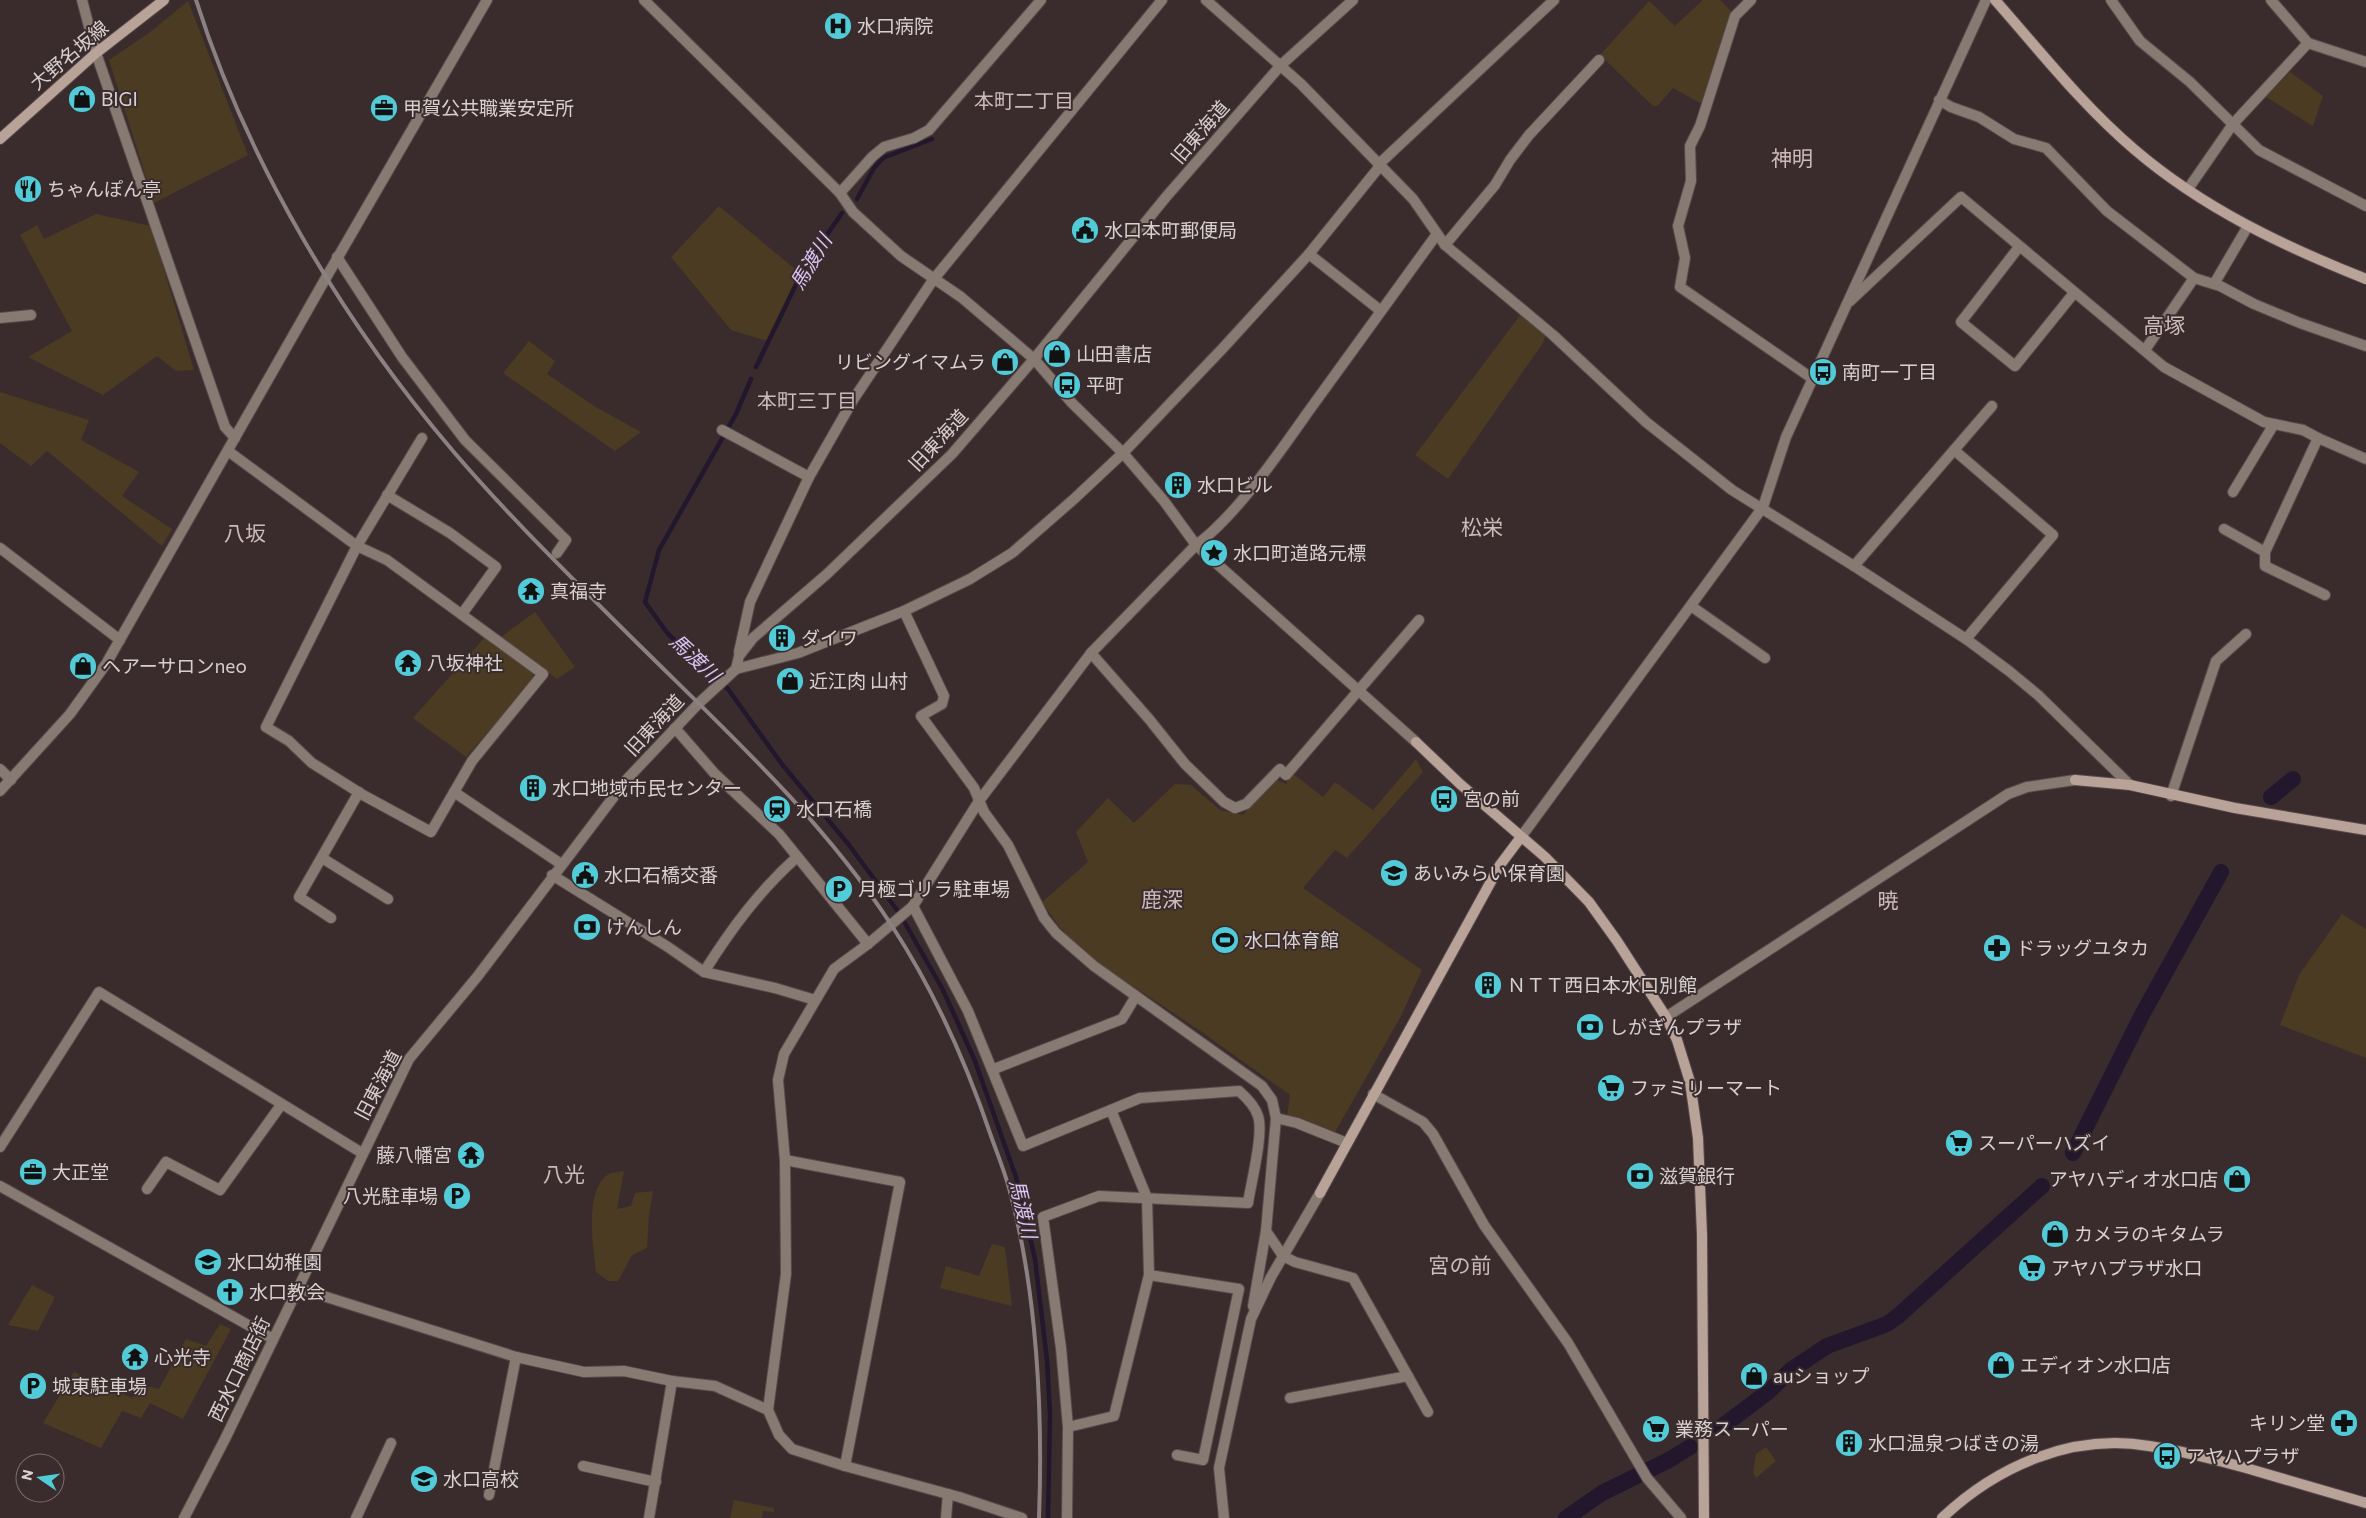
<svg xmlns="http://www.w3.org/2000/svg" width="2366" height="1518" font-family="Commissioner,'Noto Sans JP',sans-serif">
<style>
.green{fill:#4a3b22}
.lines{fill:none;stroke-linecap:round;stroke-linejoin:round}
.stream{stroke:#22172d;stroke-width:4.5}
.canal{stroke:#22172d;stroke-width:16}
.street-casing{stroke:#574a4a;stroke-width:12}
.secondary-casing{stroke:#574a4a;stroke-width:12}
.street{stroke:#877a73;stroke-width:10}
.secondary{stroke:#b9a399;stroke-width:10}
.rail{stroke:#8c8182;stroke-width:4}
.labels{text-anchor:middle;stroke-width:4;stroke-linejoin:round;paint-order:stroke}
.poi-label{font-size:19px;fill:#d9d0d0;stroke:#3a2c2d;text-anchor:start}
.street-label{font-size:19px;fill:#d9d0d0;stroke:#3a2c2d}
.neighbourhood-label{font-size:20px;fill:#cdbabb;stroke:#3a2c2d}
.water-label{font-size:20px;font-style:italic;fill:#dbc3f6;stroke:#3a2c2d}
.quarter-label{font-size:21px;fill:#cdbabb;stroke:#3a2c2d}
</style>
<rect width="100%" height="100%" fill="#3a2c2d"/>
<!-- green -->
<g class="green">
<path d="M1703,0H1720L1731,11L1702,104L1673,88L1657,106H1653L1600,55L1649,1L1675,26Z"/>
<path d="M188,1L248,155L154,203L109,60L149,33Z"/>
<path d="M2290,72L2323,96L2313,126L2266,97Z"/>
<path d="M719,206L801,274L771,342L731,330L671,257Z"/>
<path d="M96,214L151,226L194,370L176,371L157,356L103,395L28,357L72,331L20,235L37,225L44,239Z"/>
<path d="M1521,314L1546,334L1543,343L1448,479L1415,455Z"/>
<path d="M529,341L555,361L547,374L594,406L641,432L615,451L503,373Z"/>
<path d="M0,392L89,420L81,440L139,472L122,496L172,529L162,546L47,451L31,466L0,443Z"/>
<path d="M535,612L575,667L557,679L501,637Z"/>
<path d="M485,637L533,673L534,680L466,757L413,718Z"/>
<path d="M1416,759L1423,772L1347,858L1335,850L1303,888L1422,970L1401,1016L1334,1134L1287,1117L1290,1095L1196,1028L1086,955L1058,925L1042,902L1088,862L1076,832L1108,798L1134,823L1175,784L1191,785L1220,810L1243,815L1275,779L1286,784L1292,773L1323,797L1335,782L1373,810Z"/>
<path d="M2342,914L2366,929V1058L2280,1025L2299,975Z"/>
<path d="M624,1171L617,1209L631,1206L635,1193L653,1191L649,1216L647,1248L632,1255L618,1281H608L596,1272C593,1248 584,1188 609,1174C613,1172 620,1172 624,1171Z"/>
<path d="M992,1244L1005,1247L1012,1306L940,1288L946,1266L979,1276Z"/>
<path d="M32,1285L55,1297L38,1331L8,1325Z"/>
<path d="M220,1324L231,1329L183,1419L150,1403L141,1418L122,1411L101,1448L43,1423L74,1372L132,1398L141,1385L159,1389L186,1339L206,1346Z"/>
<path d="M1766,1447L1776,1461L1756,1478L1753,1473L1756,1454Z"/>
<path d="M734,1500L774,1508V1512L763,1511L762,1518H730Z"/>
</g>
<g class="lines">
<!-- stream -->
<g class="stream">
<path d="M857,199L874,168L883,158L932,139"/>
<path d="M756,367L804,268L842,213"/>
<path d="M751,379L736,414L659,550L645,602L668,634L728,689L781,763L849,845L897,910"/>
<path d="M905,923L943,990L975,1061L1016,1177L1035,1259L1047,1360L1050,1414L1048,1518"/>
</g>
<!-- canal -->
<g class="canal">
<path d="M2271,797L2293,779"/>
<path d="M2073,1153L2143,1013L2221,872"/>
<path d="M1720,1428L1768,1392L1791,1370L1827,1346L1887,1324L1898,1316L2042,1186"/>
<path d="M1566,1518L1602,1493L1669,1460L1690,1447"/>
</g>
<defs>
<g id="street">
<path d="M82,0L96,53L225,427L235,438"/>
<path d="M644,0L840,193L853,212L901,256L961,297L1034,359L1072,403L1123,453L1164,501L1196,545L1416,742"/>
<path d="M1206,0L1301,84L1413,199L1445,245L1553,335L1646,422L1732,490L1854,566L1966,639L2009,671L2038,695L2130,785"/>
<path d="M1751,0L1735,16L1700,126L1690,146L1691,181L1678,226L1685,258L1680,287L1813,379"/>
<path d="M2111,0L2140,41L2190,82L2259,150L2366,206"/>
<path d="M2271,0L2308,43L2366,62"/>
<path d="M1939,100L1951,107L1979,117L2014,139L2046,148L2107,211L2194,278L2220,286L2254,304L2300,323L2366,346"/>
<path d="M1378,165L1554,0"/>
<path d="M2188,189L2233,124L2308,43"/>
<path d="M840,193L872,157L884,147L914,138L929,130L1041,0"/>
<path d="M1445,245L1495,185L1510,160L1529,135L1599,60"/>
<path d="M2019,247L1961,322L2015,366L2074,293"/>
<path d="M1309,254L1381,311"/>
<path d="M337,257L402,357L465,440L566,540L557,553"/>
<path d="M2214,284L2248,226"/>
<path d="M1850,301L1961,197L2164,367L2264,422L2303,430L2318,438L2265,552L2224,529"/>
<path d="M0,318L31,315"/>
<path d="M2145,350L2194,278"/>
<path d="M722,430L809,477"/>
<path d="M2318,438L2366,459"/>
<path d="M1954,450L2053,535L1966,639"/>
<path d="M228,451L357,546L387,560L543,674L472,761L431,832L363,795L312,763L289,741L266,727L357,546L422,438"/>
<path d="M2233,492L2274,424"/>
<path d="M387,495L450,533L496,567L462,614"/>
<path d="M0,548L120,640"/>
<path d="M2265,552V566L2325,595"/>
<path d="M1854,566L1992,406"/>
<path d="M1691,606L1765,658"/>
<path d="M904,611L944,696L942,704L921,716L974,788L984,812L1008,845L1044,918L1056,933L1094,966L1262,1086L1272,1100L1276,1118L1266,1231L1283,1256L1295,1262L1353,1278L1428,1412"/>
<path d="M739,652L750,602L809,477L853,400L933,280L1162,0"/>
<path d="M1091,653L1149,719L1185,764L1224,802L1235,808L1246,804L1280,769L1286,775L1419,620"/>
<path d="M736,669L798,653L904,611L970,579L1012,553L1074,499L1123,453L1223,348L1309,254L1380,166"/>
<path d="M675,728L715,774L779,834L868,944"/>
<path d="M0,769L11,780"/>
<path d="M0,791L70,714L106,664L327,276L487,0"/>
<path d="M454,792L561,864"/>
<path d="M2171,796L2216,661L2246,634"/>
<path d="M1521,837L1763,507L1786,437L1986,0"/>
<path d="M322,858L388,899"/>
<path d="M552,875L668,947L704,972L775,988L815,1000"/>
<path d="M913,906L968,1011L1023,1146L1140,1098L1239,1091C1247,1098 1255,1106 1258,1116C1264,1133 1251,1183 1248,1203L1099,1196L1043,1217L1061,1348L1068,1427L1067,1518"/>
<path d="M331,918L299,897L359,792"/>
<path d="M704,972C731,929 759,891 797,857"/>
<path d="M1666,1017L2008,794L2027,787L2075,780"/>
<path d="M994,1069L1122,1019L1136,996"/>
<path d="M1373,1094L1423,1122L1433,1134L1484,1225L1568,1343L1647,1478L1681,1518"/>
<path d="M1276,1118L1297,1123L1347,1143"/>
<path d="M0,1147L99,992L362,1153"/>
<path d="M785,1160L900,1182L845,1466"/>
<path d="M0,1186L273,1339"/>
<path d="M147,1189L166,1162L220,1190L281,1105"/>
<path d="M1149,1275L1239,1289L1203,1460L1177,1455"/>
<path d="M298,1288L516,1357L584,1372L624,1371L672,1381L715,1386L768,1410"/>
<path d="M1253,1306L1266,1231"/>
<path d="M1290,1398L1408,1376"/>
<path d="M1068,1427L1114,1416L1149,1275L1147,1198L1111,1110"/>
<path d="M583,1466L656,1482"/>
<path d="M489,1495L516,1357"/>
<path d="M184,1518L225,1439L409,1059L477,977L628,778L699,703L736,669L739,656L753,638L827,574L952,454L1034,359L1166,197L1281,65L1353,0"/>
<path d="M356,1518L391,1443"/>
<path d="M649,1518L672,1381"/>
<path d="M946,1518L948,1494"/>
<path d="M1022,1518L959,1497L845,1466L792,1449L779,1435L768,1410L786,1274L785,1160L778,1080L784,1054L834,969L868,944L913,906L979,801L1091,653L1196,545C1235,517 1280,452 1308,412C1351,353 1394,293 1437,234"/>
<path d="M1224,1518L1219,1468L1251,1319L1271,1277L1320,1193"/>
</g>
<g id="secondary">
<path d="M1995,0C2040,51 2083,106 2135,150C2203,208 2283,246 2366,279"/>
<path d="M0,139L96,53L164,0"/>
<path d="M1416,742L1460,784L1545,857L1589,902L1617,941L1666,1017L1677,1040L1690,1082L1698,1138L1702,1235L1704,1518"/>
<path d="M2075,780L2130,785L2235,808L2366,830"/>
<path d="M1320,1193L1500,865L1521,837"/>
<path d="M1942,1518C1997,1466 2072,1433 2149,1446C2182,1451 2214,1459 2246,1468C2286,1480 2326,1491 2366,1503"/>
</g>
</defs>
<!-- street casing -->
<use href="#street" class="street-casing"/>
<!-- secondary casing -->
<use href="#secondary" class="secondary-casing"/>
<!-- street -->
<use href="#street" class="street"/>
<!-- secondary -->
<use href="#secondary" class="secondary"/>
<!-- rail -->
<path class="rail" d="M196,0C247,161 343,322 453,451C505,512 563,569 620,626C716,722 818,812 892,926C935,992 966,1062 991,1136C997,1153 1004,1170 1009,1188C1037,1290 1043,1412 1039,1518"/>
</g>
<!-- icons -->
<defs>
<symbol id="hospital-disc" viewBox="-11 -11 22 22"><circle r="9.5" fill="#52cbd8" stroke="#3a2c2d"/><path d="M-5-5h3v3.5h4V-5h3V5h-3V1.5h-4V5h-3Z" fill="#111"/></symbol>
<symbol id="shop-disc" viewBox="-11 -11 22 22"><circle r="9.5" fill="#52cbd8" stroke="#3a2c2d"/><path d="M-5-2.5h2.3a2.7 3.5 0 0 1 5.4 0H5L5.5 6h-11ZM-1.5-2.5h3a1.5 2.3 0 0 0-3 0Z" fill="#111"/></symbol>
<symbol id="office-disc" viewBox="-11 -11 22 22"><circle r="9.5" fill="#52cbd8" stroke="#3a2c2d"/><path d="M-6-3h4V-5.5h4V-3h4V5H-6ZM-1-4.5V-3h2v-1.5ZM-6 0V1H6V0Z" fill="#111"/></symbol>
<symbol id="restaurant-disc" viewBox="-11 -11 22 22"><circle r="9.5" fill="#52cbd8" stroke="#3a2c2d"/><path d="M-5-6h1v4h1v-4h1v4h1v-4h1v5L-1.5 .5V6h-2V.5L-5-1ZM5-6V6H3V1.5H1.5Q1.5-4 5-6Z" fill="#111"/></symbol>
<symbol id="civic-disc" viewBox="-11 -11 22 22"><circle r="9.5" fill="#52cbd8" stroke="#3a2c2d"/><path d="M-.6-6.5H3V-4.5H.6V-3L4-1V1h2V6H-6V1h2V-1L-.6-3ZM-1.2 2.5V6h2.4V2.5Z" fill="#111"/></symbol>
<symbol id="bus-disc" viewBox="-11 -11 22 22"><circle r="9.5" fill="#52cbd8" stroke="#3a2c2d"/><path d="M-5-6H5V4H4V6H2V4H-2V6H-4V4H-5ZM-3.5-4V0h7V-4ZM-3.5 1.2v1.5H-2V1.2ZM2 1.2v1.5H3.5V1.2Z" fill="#111"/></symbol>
<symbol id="building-disc" viewBox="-11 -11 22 22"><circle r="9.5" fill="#52cbd8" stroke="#3a2c2d"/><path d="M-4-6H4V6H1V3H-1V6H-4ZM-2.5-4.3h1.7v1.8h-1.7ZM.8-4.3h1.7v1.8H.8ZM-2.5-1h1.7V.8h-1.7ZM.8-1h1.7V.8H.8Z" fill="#111"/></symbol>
<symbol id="sight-disc" viewBox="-11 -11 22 22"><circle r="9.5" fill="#52cbd8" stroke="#3a2c2d"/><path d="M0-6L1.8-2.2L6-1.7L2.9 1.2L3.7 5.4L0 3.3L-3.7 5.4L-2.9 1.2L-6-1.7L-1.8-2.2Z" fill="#111"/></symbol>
<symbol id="temple-disc" viewBox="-11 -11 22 22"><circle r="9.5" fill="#52cbd8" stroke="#3a2c2d"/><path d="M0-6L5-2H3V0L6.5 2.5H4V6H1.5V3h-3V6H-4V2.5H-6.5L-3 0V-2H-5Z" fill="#111"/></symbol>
<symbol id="station-disc" viewBox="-11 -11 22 22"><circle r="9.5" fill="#52cbd8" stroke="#3a2c2d"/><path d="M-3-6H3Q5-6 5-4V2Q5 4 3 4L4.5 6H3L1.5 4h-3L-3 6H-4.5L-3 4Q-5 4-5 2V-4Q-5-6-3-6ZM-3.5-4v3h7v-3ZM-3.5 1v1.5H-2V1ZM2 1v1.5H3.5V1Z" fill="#111"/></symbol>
<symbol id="school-disc" viewBox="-11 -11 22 22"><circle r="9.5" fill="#52cbd8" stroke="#3a2c2d"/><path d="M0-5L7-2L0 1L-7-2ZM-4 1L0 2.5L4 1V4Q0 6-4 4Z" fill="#111"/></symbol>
<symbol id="parking-disc" viewBox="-11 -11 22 22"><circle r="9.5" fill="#52cbd8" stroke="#3a2c2d"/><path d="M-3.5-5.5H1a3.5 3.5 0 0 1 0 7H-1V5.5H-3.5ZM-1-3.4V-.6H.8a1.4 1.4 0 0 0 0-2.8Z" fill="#111"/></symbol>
<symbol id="bank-disc" viewBox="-11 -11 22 22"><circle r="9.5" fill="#52cbd8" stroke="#3a2c2d"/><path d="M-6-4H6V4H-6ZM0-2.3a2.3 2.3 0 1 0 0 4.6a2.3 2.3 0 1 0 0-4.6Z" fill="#111"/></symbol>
<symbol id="stadium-disc" viewBox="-11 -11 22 22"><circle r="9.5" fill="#52cbd8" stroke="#3a2c2d"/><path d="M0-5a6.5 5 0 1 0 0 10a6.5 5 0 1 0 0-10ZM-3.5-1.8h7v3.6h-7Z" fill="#111"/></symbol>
<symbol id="pharmacy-disc" viewBox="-11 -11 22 22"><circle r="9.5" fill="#52cbd8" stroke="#3a2c2d"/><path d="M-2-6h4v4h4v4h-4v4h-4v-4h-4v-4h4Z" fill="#111"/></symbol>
<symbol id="supermarket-disc" viewBox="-11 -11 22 22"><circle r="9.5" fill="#52cbd8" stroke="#3a2c2d"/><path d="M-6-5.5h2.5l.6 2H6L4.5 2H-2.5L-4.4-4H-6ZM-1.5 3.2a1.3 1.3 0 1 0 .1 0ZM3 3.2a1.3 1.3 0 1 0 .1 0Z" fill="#111"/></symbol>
<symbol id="church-disc" viewBox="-11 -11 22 22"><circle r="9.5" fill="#52cbd8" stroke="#3a2c2d"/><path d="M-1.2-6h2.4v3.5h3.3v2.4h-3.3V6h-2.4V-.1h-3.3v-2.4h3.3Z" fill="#111"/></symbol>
</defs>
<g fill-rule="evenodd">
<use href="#hospital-disc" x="822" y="10" width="32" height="32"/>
<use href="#shop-disc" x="66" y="83" width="32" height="32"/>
<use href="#office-disc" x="368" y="92" width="32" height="32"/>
<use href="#restaurant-disc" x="12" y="173" width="32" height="32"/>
<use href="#civic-disc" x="1069" y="214" width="32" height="32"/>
<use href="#shop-disc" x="1041" y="338" width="32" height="32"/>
<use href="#shop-disc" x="989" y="346" width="32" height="32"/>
<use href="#bus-disc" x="1807" y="356" width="32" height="32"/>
<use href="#bus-disc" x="1051" y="369" width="32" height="32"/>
<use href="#building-disc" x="1162" y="469" width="32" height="32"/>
<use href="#sight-disc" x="1198" y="537" width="32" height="32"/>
<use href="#temple-disc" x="515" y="575" width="32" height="32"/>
<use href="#building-disc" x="766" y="622" width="32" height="32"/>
<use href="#temple-disc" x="392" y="647" width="32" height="32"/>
<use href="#shop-disc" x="67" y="650" width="32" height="32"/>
<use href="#shop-disc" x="774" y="665" width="32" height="32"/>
<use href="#building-disc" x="517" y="772" width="32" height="32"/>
<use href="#bus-disc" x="1428" y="783" width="32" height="32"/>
<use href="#station-disc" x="761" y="793" width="32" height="32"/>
<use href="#school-disc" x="1378" y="857" width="32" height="32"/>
<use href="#civic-disc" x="569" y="859" width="32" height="32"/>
<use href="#parking-disc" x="823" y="873" width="32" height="32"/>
<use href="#bank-disc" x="571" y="911" width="32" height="32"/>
<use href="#stadium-disc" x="1209" y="924" width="32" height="32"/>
<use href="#pharmacy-disc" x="1981" y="932" width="32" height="32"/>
<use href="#building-disc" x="1472" y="969" width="32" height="32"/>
<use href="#bank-disc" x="1574" y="1011" width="32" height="32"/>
<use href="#supermarket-disc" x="1595" y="1072" width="32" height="32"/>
<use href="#supermarket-disc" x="1943" y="1127" width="32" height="32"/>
<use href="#temple-disc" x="455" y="1139" width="32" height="32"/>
<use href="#office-disc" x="17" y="1156" width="32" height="32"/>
<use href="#bank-disc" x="1624" y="1160" width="32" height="32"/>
<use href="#shop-disc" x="2221" y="1163" width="32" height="32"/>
<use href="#parking-disc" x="441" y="1180" width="32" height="32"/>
<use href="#shop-disc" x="2039" y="1218" width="32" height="32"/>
<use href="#school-disc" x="192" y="1246" width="32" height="32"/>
<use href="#supermarket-disc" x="2016" y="1252" width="32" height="32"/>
<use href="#church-disc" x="214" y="1276" width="32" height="32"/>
<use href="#temple-disc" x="119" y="1341" width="32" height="32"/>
<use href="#shop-disc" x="1985" y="1349" width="32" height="32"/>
<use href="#shop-disc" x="1738" y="1360" width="32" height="32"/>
<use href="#parking-disc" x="17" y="1370" width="32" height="32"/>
<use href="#pharmacy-disc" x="2328" y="1407" width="32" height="32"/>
<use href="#supermarket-disc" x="1640" y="1413" width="32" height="32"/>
<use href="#building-disc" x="1833" y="1427" width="32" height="32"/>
<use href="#bus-disc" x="2151" y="1440" width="32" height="32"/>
<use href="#school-disc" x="408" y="1463" width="32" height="32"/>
</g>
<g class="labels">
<!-- poi labels -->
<g class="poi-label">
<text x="857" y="33">水口病院</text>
<text x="101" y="106">BIGI</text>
<text x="403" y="115">甲賀公共職業安定所</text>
<text x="47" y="196">ちゃんぽん亭</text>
<text x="1104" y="237">水口本町郵便局</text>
<text x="1076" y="361">山田書店</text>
<text x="986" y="369" text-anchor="end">リビングイマムラ</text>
<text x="1842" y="379">南町一丁目</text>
<text x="1086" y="392">平町</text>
<text x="1197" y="492">水口ビル</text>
<text x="1233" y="560">水口町道路元標</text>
<text x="550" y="598">真福寺</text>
<text x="801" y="645">ダイワ</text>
<text x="427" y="670">八坂神社</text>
<text x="102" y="673">ヘアーサロンneo</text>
<text x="809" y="688">近江肉 山村</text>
<text x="552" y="795">水口地域市民センター</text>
<text x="1463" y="806">宮の前</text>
<text x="796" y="816">水口石橋</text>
<text x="1413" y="880">あいみらい保育園</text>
<text x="604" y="882">水口石橋交番</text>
<text x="858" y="896">月極ゴリラ駐車場</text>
<text x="606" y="934">けんしん</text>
<text x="1244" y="947">水口体育館</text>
<text x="2016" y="955">ドラッグユタカ</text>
<text x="1507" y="992">ＮＴＴ西日本水口別館</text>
<text x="1609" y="1034">しがぎんプラザ</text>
<text x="1630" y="1095">ファミリーマート</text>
<text x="1978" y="1150">スーパーハズイ</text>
<text x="452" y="1162" text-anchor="end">藤八幡宮</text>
<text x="52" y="1179">大正堂</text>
<text x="1659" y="1183">滋賀銀行</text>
<text x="2218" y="1186" text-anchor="end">アヤハディオ水口店</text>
<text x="438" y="1203" text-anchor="end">八光駐車場</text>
<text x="2074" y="1241">カメラのキタムラ</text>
<text x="227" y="1269">水口幼稚園</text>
<text x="2051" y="1275">アヤハプラザ水口</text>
<text x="249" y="1299">水口教会</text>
<text x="154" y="1364">心光寺</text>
<text x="2020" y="1372">エディオン水口店</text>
<text x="1773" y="1383">auショップ</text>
<text x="52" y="1393">城東駐車場</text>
<text x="2325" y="1430" text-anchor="end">キリン堂</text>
<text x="1675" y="1436">業務スーパー</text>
<text x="1868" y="1450">水口温泉つばきの湯</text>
<text x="2186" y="1463">アヤハプラザ</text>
<text x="443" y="1486">水口高校</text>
</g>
<!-- street labels -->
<g class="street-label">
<text transform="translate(69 55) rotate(-40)" y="7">大野名坂線</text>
<text transform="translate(1200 132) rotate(-49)" y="7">旧東海道</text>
<text transform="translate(938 440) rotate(-47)" y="7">旧東海道</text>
<text transform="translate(654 725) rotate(-47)" y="7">旧東海道</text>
<text transform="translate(378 1085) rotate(-62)" y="7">旧東海道</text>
<text transform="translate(239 1369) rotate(-64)" y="7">西水口商店街</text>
</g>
<!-- neighbourhood labels -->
<g class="neighbourhood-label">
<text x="1024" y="108">本町二丁目</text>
<text x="807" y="408">本町三丁目</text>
</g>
<!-- water labels -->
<g class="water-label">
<text transform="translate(811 262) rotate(-59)" y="7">馬渡川</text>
<text transform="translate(695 658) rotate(43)" y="7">馬渡川</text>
<text transform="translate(1023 1209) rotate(77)" y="7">馬渡川</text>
</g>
<!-- quarter labels -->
<g class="quarter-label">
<text x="1792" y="166">神明</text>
<text x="2164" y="333">高塚</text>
<text x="1482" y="535">松栄</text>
<text x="245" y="541">八坂</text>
<text x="1162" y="907">鹿深</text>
<text x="1888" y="908">暁</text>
<text x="564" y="1182">八光</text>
<text x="1460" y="1273">宮の前</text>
</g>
</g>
<!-- north arrow -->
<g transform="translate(40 1478) rotate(283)"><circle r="24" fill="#3a2c2d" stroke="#7a6e6e"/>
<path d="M0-4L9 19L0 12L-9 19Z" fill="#52cbd8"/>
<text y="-8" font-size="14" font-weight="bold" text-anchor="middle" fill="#d9d0d0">N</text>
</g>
</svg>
